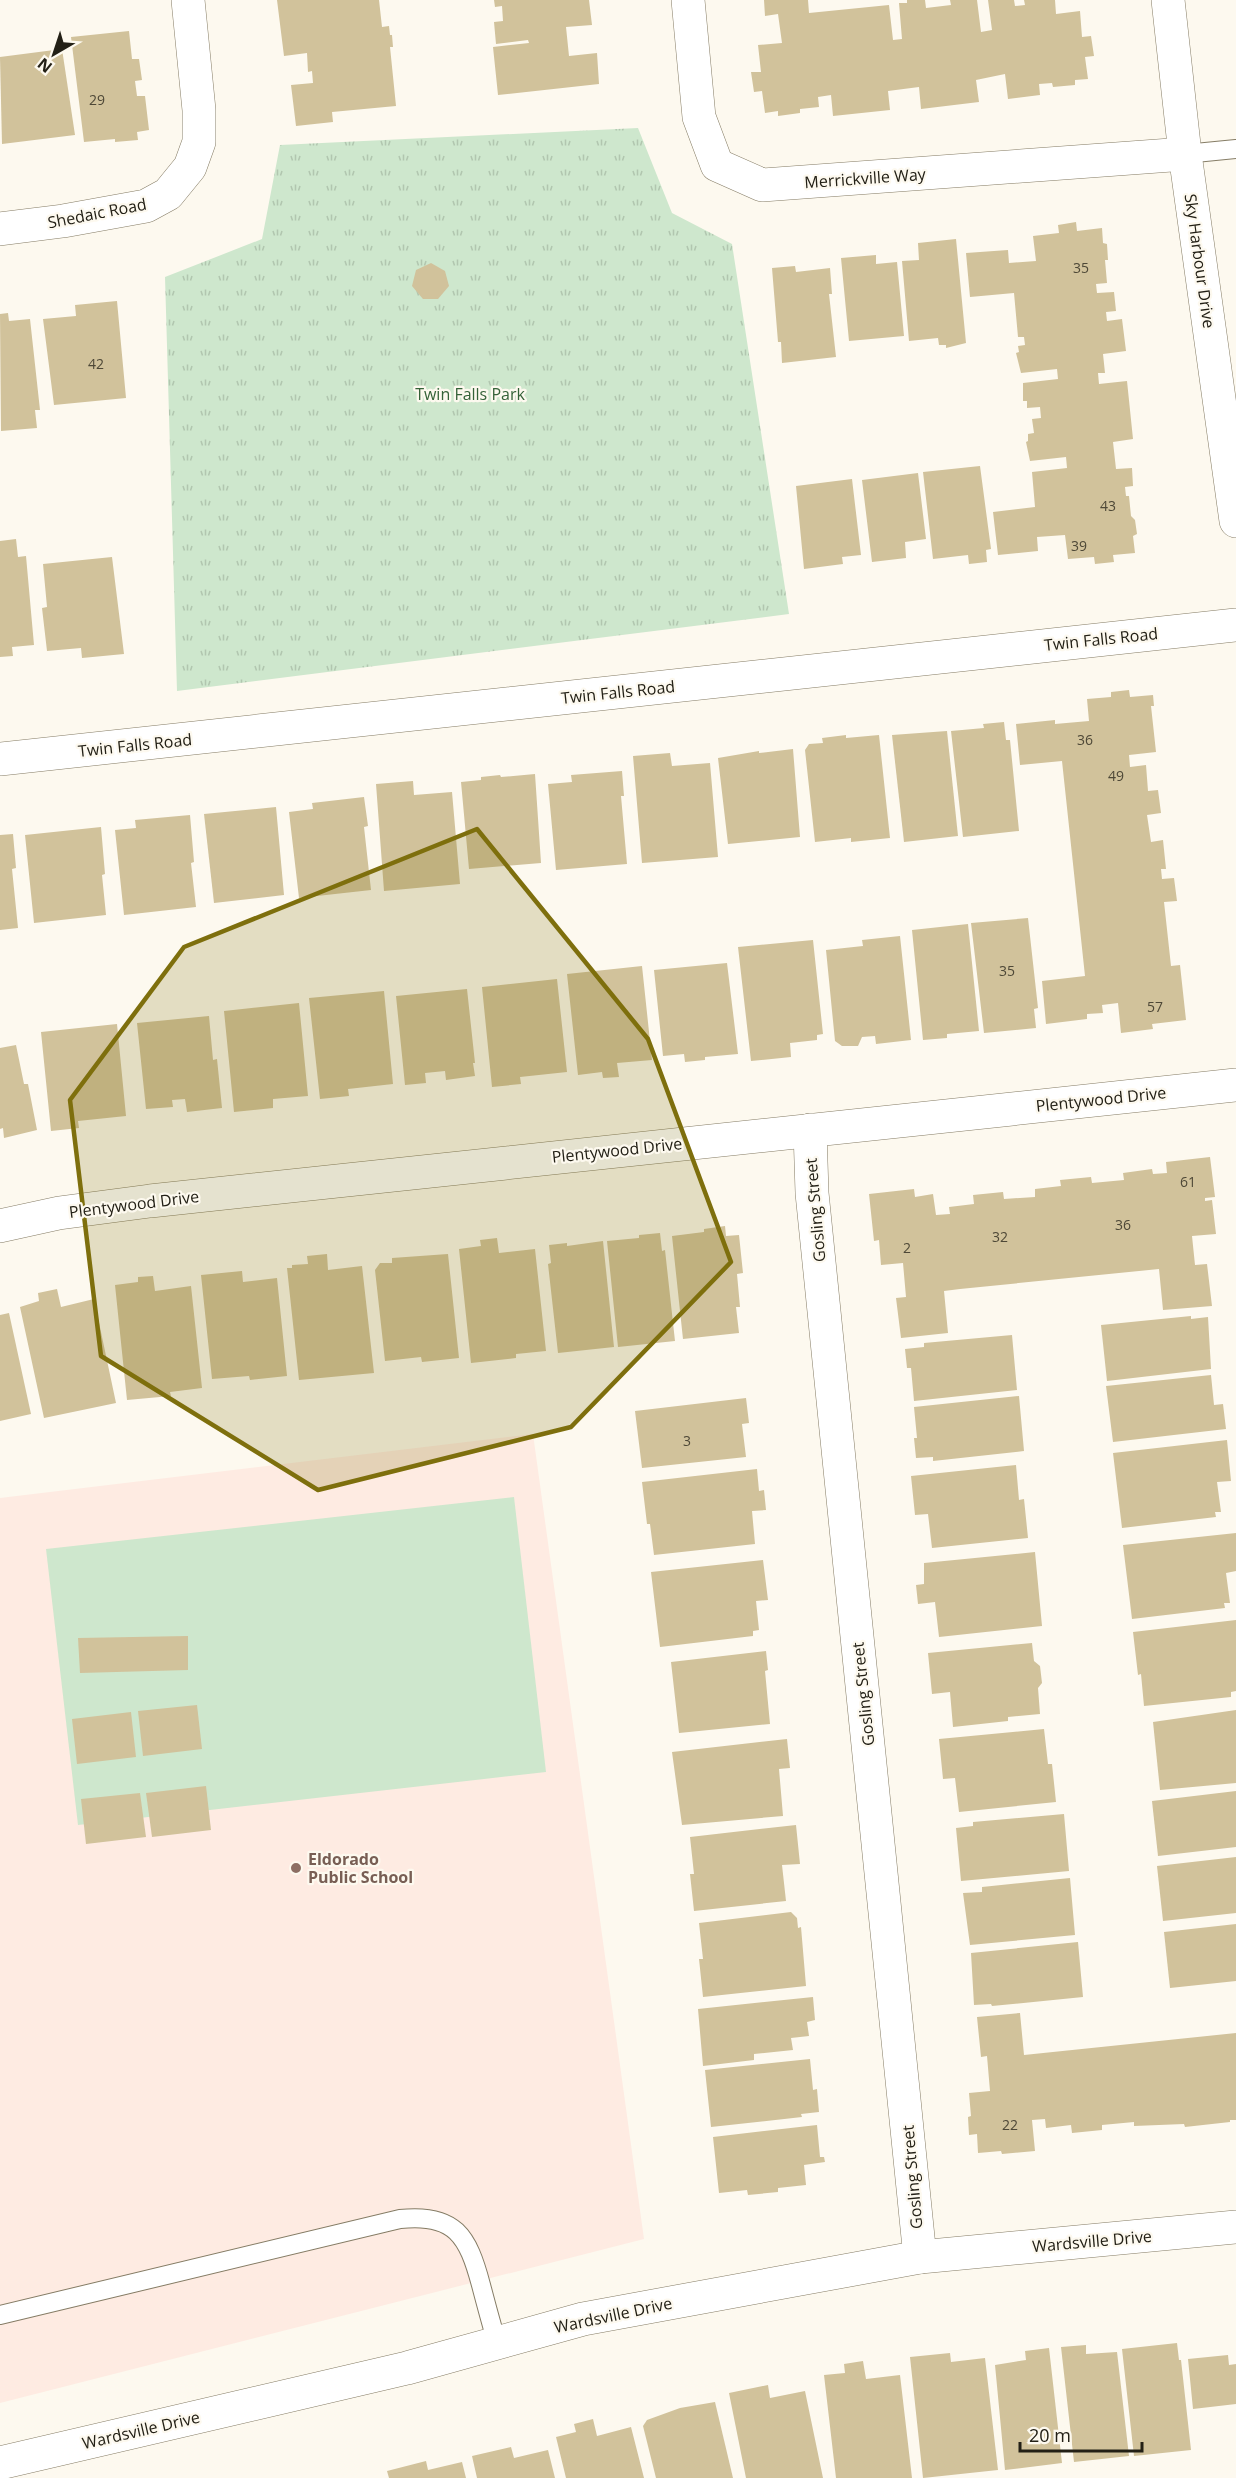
<svg xmlns="http://www.w3.org/2000/svg" width="1236" height="2478" font-family="'Open Sans',sans-serif">
<style>
.education{fill:#feebe2}
.grass{fill:#cee7cd}
.park{fill:url(#park-tufts)}
.building{fill:#d1c29b}
.lines{fill:none;stroke-linecap:round;stroke-linejoin:round}
.service-casing{stroke:#857c65;stroke-width:20}
.minor-casing{stroke:#857c65;stroke-width:34}
.service{stroke:#fff;stroke-width:18}
.minor{stroke:#fff;stroke-width:33}
.marked{fill:#7e6f0d;fill-opacity:0.2;stroke:#7e6f0d;stroke-width:4.5;stroke-linejoin:round}
.education-dot{fill:#8d6e63;stroke:#fdf9ef;stroke-width:2}
.labels{text-anchor:middle;stroke-width:4.5;stroke-linejoin:round;paint-order:stroke}
.number-label{font-size:14px;fill:#4e4837}
.street-label{font-size:16px;fill:#232016;stroke:#fdf9ef}
.park-label{font-size:16px;fill:#356238;stroke:#fdf9ef}
.education-label{font-size:16px;font-weight:bold;fill:#785e54;stroke:#fdf9ef;text-anchor:start}
</style>
<defs>
<pattern id="park-tufts" width="24" height="20" patternUnits="userSpaceOnUse" patternTransform="scale(1.5)"><rect width="24" height="20" fill="#cee7cd"/><path d="M3 7l-1-3M5 7V3M7 7l1-3M15 17l-1-3M17 17v-4M19 17l1-3" fill="none" stroke="#b1c6af"/></pattern>
</defs>
<rect width="100%" height="100%" fill="#fdf9ef"/>
<!-- education -->
<path class="education" d="M533,1434L644,2239L0,2403V1498Z"/>
<!-- grass -->
<path class="grass" d="M514,1497L546,1772L78,1825L46,1549Z"/>
<!-- park -->
<path class="park" d="M638,128L672,213L732,244L789,614L177,691L165,277L262,239L280,145Z"/>
<!-- building -->
<g class="building">
<path d="M277,0H379L382,27L389,26L390,35H392L393,47H390L396,106L332,112L333,122L296,126L291,85L313,83L312,71L308,72L307,53L284,56Z"/>
<path d="M494,0H589L592,25L566,27L569,56L597,53L599,84L498,95L493,47L529,43L528,40L496,44L494,22L503,21L502,6L495,7Z"/>
<path d="M764,0H808L809,13L889,5L893,40L902,39L899,3H907V0H925L926,8L951,5L950,0H977L981,32L992,30L988,0H1014L1015,6L1025,5L1024,0H1055L1056,14L1080,11L1082,37L1091,36L1094,56L1085,57L1088,79L1075,80V85L1053,87L1052,83L1039,84L1040,95L1008,99L1005,74L976,80L979,102L921,109L919,87L888,91L890,110L833,116L831,95L818,97L819,107L800,109V113L778,116V111L765,113L762,91L754,92L751,72H761L758,45L782,43L778,14L765,16Z"/>
<path d="M129,31L132,59H139L142,80L135,81L137,96H145L149,130L137,132L138,140L115,142V139L84,142L71,37Z"/>
<path d="M62,49L75,135L2,144L0,57Z"/>
<path d="M1076,222L1077,231L1102,228L1103,243L1107,244L1108,260H1105L1107,283L1096,284L1097,293L1114,292L1116,311L1106,312L1107,321L1122,319L1126,351L1103,354L1105,373H1098L1099,384L1127,381L1133,439L1113,442L1116,469L1132,468L1133,486L1125,487L1126,496H1129L1131,516L1135,520L1137,534L1133,536L1135,553L1113,555L1114,562L1095,564L1094,557L1068,559L1065,535L1037,537L1038,551L998,555L993,512L1035,507L1032,472L1067,468L1066,457L1030,461L1026,442L1028,441V434L1034,433L1032,419L1041,418L1040,407L1027,408V401H1023V383L1058,379L1057,369L1021,373L1016,353L1019,352L1018,346L1025,345L1024,337H1018L1014,293L970,297L966,253L1008,250L1009,263L1036,261L1033,236L1059,233L1058,225Z"/>
<path d="M956,239L966,343L946,348V345H939L938,338L909,341L902,261L919,260L918,243Z"/>
<path d="M876,255V264L897,262L904,336L849,341L841,258Z"/>
<path d="M431,263L445,271L449,286L438,299H423L412,286L416,270Z"/>
<path d="M795,266L796,272L830,268L832,294H829L836,357L782,363L781,342H778L772,268Z"/>
<path d="M117,301L126,398L54,405L43,319L76,316L75,305Z"/>
<path d="M8,313L9,321L30,319L40,410H35L37,428L1,431L0,314Z"/>
<path d="M980,466L991,549L986,550L987,562L969,564L968,555L933,559L923,472Z"/>
<path d="M918,473L926,539L905,542L906,558L872,562L862,480Z"/>
<path d="M852,479L861,555L842,557L843,564L804,569L796,486Z"/>
<path d="M16,539L18,557L26,556L34,645L12,647L13,656L0,657V541Z"/>
<path d="M112,557L124,654L82,658L81,648L47,651L42,608L47,607L43,564Z"/>
<path d="M1129,690L1130,697L1153,695L1154,706H1151L1156,752L1129,755L1130,767L1146,765L1148,791L1158,790L1161,813L1147,815L1151,842L1163,840L1166,869H1161L1162,879L1174,878L1177,901L1164,902L1171,966L1180,965L1186,1020L1152,1024L1153,1029L1121,1033L1118,1003L1102,1005L1103,1013L1087,1014V1019L1046,1024L1042,981L1085,976L1062,761L1020,765L1016,724L1055,720V724L1089,721L1087,699L1111,697V692Z"/>
<path d="M1004,722L1006,740H1010L1019,831L963,837L951,731L984,728L983,724Z"/>
<path d="M947,731L958,836L904,842L892,735Z"/>
<path d="M846,735V738L879,735L890,838L851,842V838L815,842L805,750L809,744L823,743L822,738Z"/>
<path d="M793,749L800,837L728,844L718,758L759,751V753Z"/>
<path d="M670,753L672,766L710,763L718,857L642,863L633,756Z"/>
<path d="M622,771L624,796H621L627,864L556,870L548,784L572,782L571,775Z"/>
<path d="M535,774L541,863L469,869L461,782L481,780V777L500,775L501,777Z"/>
<path d="M413,781L414,795L452,792L460,884L384,891L376,784Z"/>
<path d="M364,797L368,826L364,827L371,890L299,898L289,812L313,809L312,803Z"/>
<path d="M276,807L284,895L214,903L204,814Z"/>
<path d="M190,815L194,862L191,863L196,907L124,915L115,830L136,828L135,820Z"/>
<path d="M101,827L105,874L102,875L106,915L34,923L25,835Z"/>
<path d="M13,834L16,868L12,869L18,928L0,930V835Z"/>
<path d="M1028,918L1038,1008L1034,1009L1036,1028L984,1033L971,923Z"/>
<path d="M968,924L979,1031L947,1034V1038L923,1040L912,930Z"/>
<path d="M900,936L911,1040L876,1044L875,1036L862,1037L858,1046H842L835,1041L826,950L863,946L862,940Z"/>
<path d="M813,940L823,1034L817,1035V1040L790,1043L791,1057L751,1061L738,947Z"/>
<path d="M727,963L738,1054L705,1057V1060L685,1062L684,1054L663,1056L654,970Z"/>
<path d="M642,966L652,1060L617,1063L619,1077L603,1078L602,1072L578,1075L567,974Z"/>
<path d="M557,979L567,1072L520,1077L521,1084L492,1087L482,987Z"/>
<path d="M467,989L475,1063H473L475,1076L446,1080L445,1071L425,1073L426,1083L405,1085L396,996Z"/>
<path d="M384,991L393,1084L348,1089L349,1096L320,1099L309,998Z"/>
<path d="M299,1003L308,1096L273,1099V1108L234,1112L224,1011Z"/>
<path d="M209,1016L213,1060L217,1059L222,1108L187,1112L185,1099L172,1100L173,1107L146,1109L137,1023Z"/>
<path d="M117,1024L126,1116L78,1121L79,1128L51,1131L41,1032Z"/>
<path d="M16,1045L24,1084H28L37,1130L4,1138L3,1128L0,1129V1048Z"/>
<path d="M1210,1157L1215,1197L1205,1198V1201L1212,1200L1216,1234L1192,1236L1195,1265L1207,1264L1212,1306L1163,1310L1159,1269L960,1289L944,1291L948,1333L901,1338L896,1298L906,1297L903,1263L881,1265L879,1240L874,1241L869,1194L914,1189L915,1197L933,1194L936,1215L950,1214L949,1207L974,1204L973,1195L1003,1192L1004,1199L1035,1197V1189L1061,1186L1060,1180L1091,1177L1092,1183L1124,1180L1123,1173L1152,1169L1153,1174L1167,1173L1166,1162Z"/>
<path d="M725,1226L726,1236L739,1235L743,1273L737,1274L740,1307H736L739,1333L683,1339L672,1236L704,1232V1229Z"/>
<path d="M660,1233L662,1251L665,1250L675,1341L618,1347L607,1241L639,1238V1235Z"/>
<path d="M497,1238L499,1253L535,1249L546,1351L516,1354V1358L471,1363L459,1249L481,1246L480,1240Z"/>
<path d="M603,1241L614,1347L558,1353L548,1264L551,1263L549,1245L567,1243V1246Z"/>
<path d="M327,1254L328,1270L362,1266L374,1373L299,1380L287,1268H292V1265L308,1264L307,1256Z"/>
<path d="M448,1254L459,1358L422,1362L421,1357L385,1361L375,1270L380,1263H392V1258Z"/>
<path d="M242,1271L243,1282L277,1278L287,1376L250,1380L249,1376L212,1379L201,1275Z"/>
<path d="M153,1276L155,1291L191,1286L202,1388L170,1392L171,1396L127,1400L115,1285L138,1282V1277Z"/>
<path d="M57,1289L61,1307L94,1299L116,1403L44,1418L20,1307L39,1301L38,1293Z"/>
<path d="M9,1313L31,1414L0,1421V1315Z"/>
<path d="M1191,1316V1319L1208,1317L1211,1369L1107,1381L1101,1325Z"/>
<path d="M1012,1335L1017,1390L914,1401L911,1368H907L905,1349L924,1347V1343Z"/>
<path d="M1211,1375L1214,1405L1223,1404L1226,1429L1113,1442L1106,1386Z"/>
<path d="M1019,1396L1024,1451L933,1461V1457L916,1458L914,1438H917L914,1407Z"/>
<path d="M746,1398L749,1423L742,1424L746,1457L642,1468L635,1411Z"/>
<path d="M1227,1440L1231,1481L1217,1482L1221,1512H1215L1216,1517L1122,1528L1113,1453Z"/>
<path d="M1016,1465L1019,1500L1024,1499L1028,1538L932,1548L928,1514L915,1515L911,1476Z"/>
<path d="M757,1469L759,1491L764,1490L766,1510L752,1511L755,1544L654,1555L650,1524H647L642,1482Z"/>
<path d="M1236,1533V1571L1226,1573L1230,1603H1224L1225,1608L1132,1619L1123,1545Z"/>
<path d="M1035,1552L1042,1626L939,1637L935,1602L918,1604L916,1585L924,1584V1563Z"/>
<path d="M763,1560L768,1600L756,1601L759,1630L753,1631V1636L660,1647L651,1572Z"/>
<path d="M1236,1620V1691L1231,1692V1697L1144,1706L1141,1674L1138,1675L1133,1632Z"/>
<path d="M188,1636V1670L80,1673L78,1638Z"/>
<path d="M1032,1643L1034,1661L1040,1666L1042,1683L1038,1688L1040,1714L1008,1717V1721L953,1727L950,1692L932,1694L928,1653Z"/>
<path d="M766,1651L768,1670L765,1671L770,1724L679,1733L671,1662Z"/>
<path d="M197,1705L202,1749L143,1756L138,1711Z"/>
<path d="M1236,1710V1783L1160,1790L1153,1722Z"/>
<path d="M131,1712L136,1757L77,1764L72,1719Z"/>
<path d="M1044,1729L1048,1764H1052L1056,1802L959,1812L955,1778L943,1779L939,1739Z"/>
<path d="M787,1739L790,1768L779,1769L783,1816L682,1825L672,1752Z"/>
<path d="M206,1786L211,1830L152,1837L146,1793Z"/>
<path d="M1236,1791V1847L1158,1856L1152,1801Z"/>
<path d="M140,1793L146,1837L86,1844L81,1799Z"/>
<path d="M1064,1814L1069,1871L961,1881L956,1828L973,1826V1822Z"/>
<path d="M796,1825L800,1864L782,1865L786,1901L694,1911L690,1874H694L690,1837Z"/>
<path d="M1236,1857V1913L1163,1921L1157,1866Z"/>
<path d="M1070,1878L1075,1935L970,1945L963,1893L982,1892V1887Z"/>
<path d="M791,1912L797,1918L798,1928L801,1927L806,1986L703,1997L699,1959H703L699,1923Z"/>
<path d="M1236,1924V1981L1170,1988L1164,1932Z"/>
<path d="M1078,1942L1083,1997L992,2006L991,2004L974,2005L971,1953Z"/>
<path d="M813,1997L815,2020L807,2022L809,2036L791,2038L793,2050L754,2054V2060L703,2066L698,2009Z"/>
<path d="M1020,2013L1024,2055L1236,2033V2120H1230V2122L1185,2127L1184,2124L1134,2126V2122L1102,2125V2130L1072,2133L1071,2125L1046,2128L1045,2119L1032,2120L1035,2151L1002,2154L1001,2151L978,2153L977,2134L969,2135L968,2117L971,2116L969,2093L990,2091L987,2056L981,2057L977,2017Z"/>
<path d="M810,2059L813,2090L817,2089L819,2112L801,2114L802,2117L711,2127L705,2070Z"/>
<path d="M817,2125L820,2157H824L825,2162L804,2165L806,2185L778,2188V2192L748,2195L747,2190L719,2193L713,2137Z"/>
<path d="M1177,2343L1179,2360H1181L1191,2450L1134,2456L1122,2349Z"/>
<path d="M1086,2345V2354L1117,2352L1129,2456L1074,2462L1061,2347Z"/>
<path d="M1049,2348L1062,2463L1005,2470L995,2365L1026,2360L1025,2351Z"/>
<path d="M950,2353L951,2362L985,2358L998,2470L923,2478L910,2357Z"/>
<path d="M1228,2355L1229,2365L1236,2364V2404L1193,2409L1188,2359Z"/>
<path d="M863,2361L866,2379L900,2375L912,2478H836L824,2375L845,2373L844,2364Z"/>
<path d="M768,2385L770,2398L805,2391L823,2478H746L729,2393Z"/>
<path d="M715,2402L733,2478H656L643,2426L647,2420L680,2408Z"/>
<path d="M593,2419L597,2436L631,2427L644,2478H566L556,2437L576,2432L574,2424Z"/>
<path d="M511,2447L514,2458L548,2450L555,2478H477L472,2456Z"/>
<path d="M426,2461L428,2470L462,2462L466,2478H389L387,2471Z"/>
</g>
<g class="lines">
<defs>
<g id="service">
<path d="M1185,154L1236,149"/>
<path d="M0,2315L400,2219C455,2213 468,2236 481,2285C486,2304 491,2323 497,2343"/>
</g>
<g id="minor">
<path d="M688,0L699,117L717,165L762,185L1185,154"/>
<path d="M1168,0L1185,154L1236,521"/>
<path d="M0,229L63,221L146,206L168,194L190,167L199,142V110L188,0"/>
<path d="M0,759L1236,625"/>
<path d="M810,1130L812,1193L920,2257"/>
<path d="M0,1226L59,1213L150,1201L1236,1085"/>
<path d="M0,2463L407,2368L583,2319L920,2257L1236,2227"/>
</g>
</defs>
<!-- service casing -->
<use href="#service" class="service-casing"/>
<!-- minor casing -->
<use href="#minor" class="minor-casing"/>
<!-- service -->
<use href="#service" class="service"/>
<!-- minor -->
<use href="#minor" class="minor"/>
</g>
<!-- marked area -->
<path class="marked" d="M477,829L648,1039L731,1262L571,1427L318,1490L101,1356L70,1100L184,947Z"/>
<!-- markers -->
<circle class="education-dot" cx="296" cy="1868" r="6"/>
<g class="labels">
<!-- number labels -->
<g class="number-label">
<text x="97" y="105">29</text>
<text x="1081" y="273">35</text>
<text x="96" y="369">42</text>
<text x="1108" y="511">43</text>
<text x="1079" y="551">39</text>
<text x="1085" y="745">36</text>
<text x="1116" y="781">49</text>
<text x="1007" y="976">35</text>
<text x="1155" y="1012">57</text>
<text x="1188" y="1187">61</text>
<text x="1123" y="1230">36</text>
<text x="1000" y="1242">32</text>
<text x="907" y="1253">2</text>
<text x="687" y="1446">3</text>
<text x="1010" y="2130">22</text>
</g>
<!-- street labels -->
<g class="street-label">
<text transform="translate(865 178) rotate(-4)" y="6">Merrickville Way</text>
<text transform="translate(97 213) rotate(-11)" y="6">Shedaic Road</text>
<text transform="translate(1200 261) rotate(82)" y="6">Sky Harbour Drive</text>
<text transform="translate(1101 639) rotate(-6)" y="6">Twin Falls Road</text>
<text transform="translate(618 692) rotate(-6)" y="6">Twin Falls Road</text>
<text transform="translate(135 745) rotate(-6)" y="6">Twin Falls Road</text>
<text transform="translate(1101 1099) rotate(-6)" y="6">Plentywood Drive</text>
<text transform="translate(617 1150) rotate(-6)" y="6">Plentywood Drive</text>
<text transform="translate(134 1204) rotate(-7)" y="6">Plentywood Drive</text>
<text transform="translate(815 1210) rotate(-95)" y="6">Gosling Street</text>
<text transform="translate(863 1694) rotate(-96)" y="6">Gosling Street</text>
<text transform="translate(912 2177) rotate(-95)" y="6">Gosling Street</text>
<text transform="translate(1092 2241) rotate(-5)" y="6">Wardsville Drive</text>
<text transform="translate(613 2315) rotate(-12)" y="6">Wardsville Drive</text>
<text transform="translate(141 2430) rotate(-13)" y="6">Wardsville Drive</text>
</g>
<!-- park labels -->
<g class="park-label">
<text x="470" y="400">Twin Falls Park</text>
</g>
<!-- education labels -->
<g class="education-label">
<text x="308" y="1865">Eldorado<tspan x="308" dy="18">Public School</tspan></text>
</g>
</g>
<!-- north arrow -->
<g transform="translate(54 54) rotate(219)" stroke="#fdf9ef" stroke-width="4.5" paint-order="stroke">
<path d="M0-4.5L10 22L0 15L-10 22Z" fill="#232016"/>
<text y="-9" font-size="16" font-weight="bold" text-anchor="middle" fill="#232016">N</text>
</g>
<!-- scale -->
<path d="M1020 2442v9h122v-9" fill="none" stroke="#232016" stroke-width="3"/>
<text x="1029" y="2442" font-size="18" fill="#232016" stroke="#fdf9ef" stroke-width="4.5" paint-order="stroke">20 m</text>
</svg>
